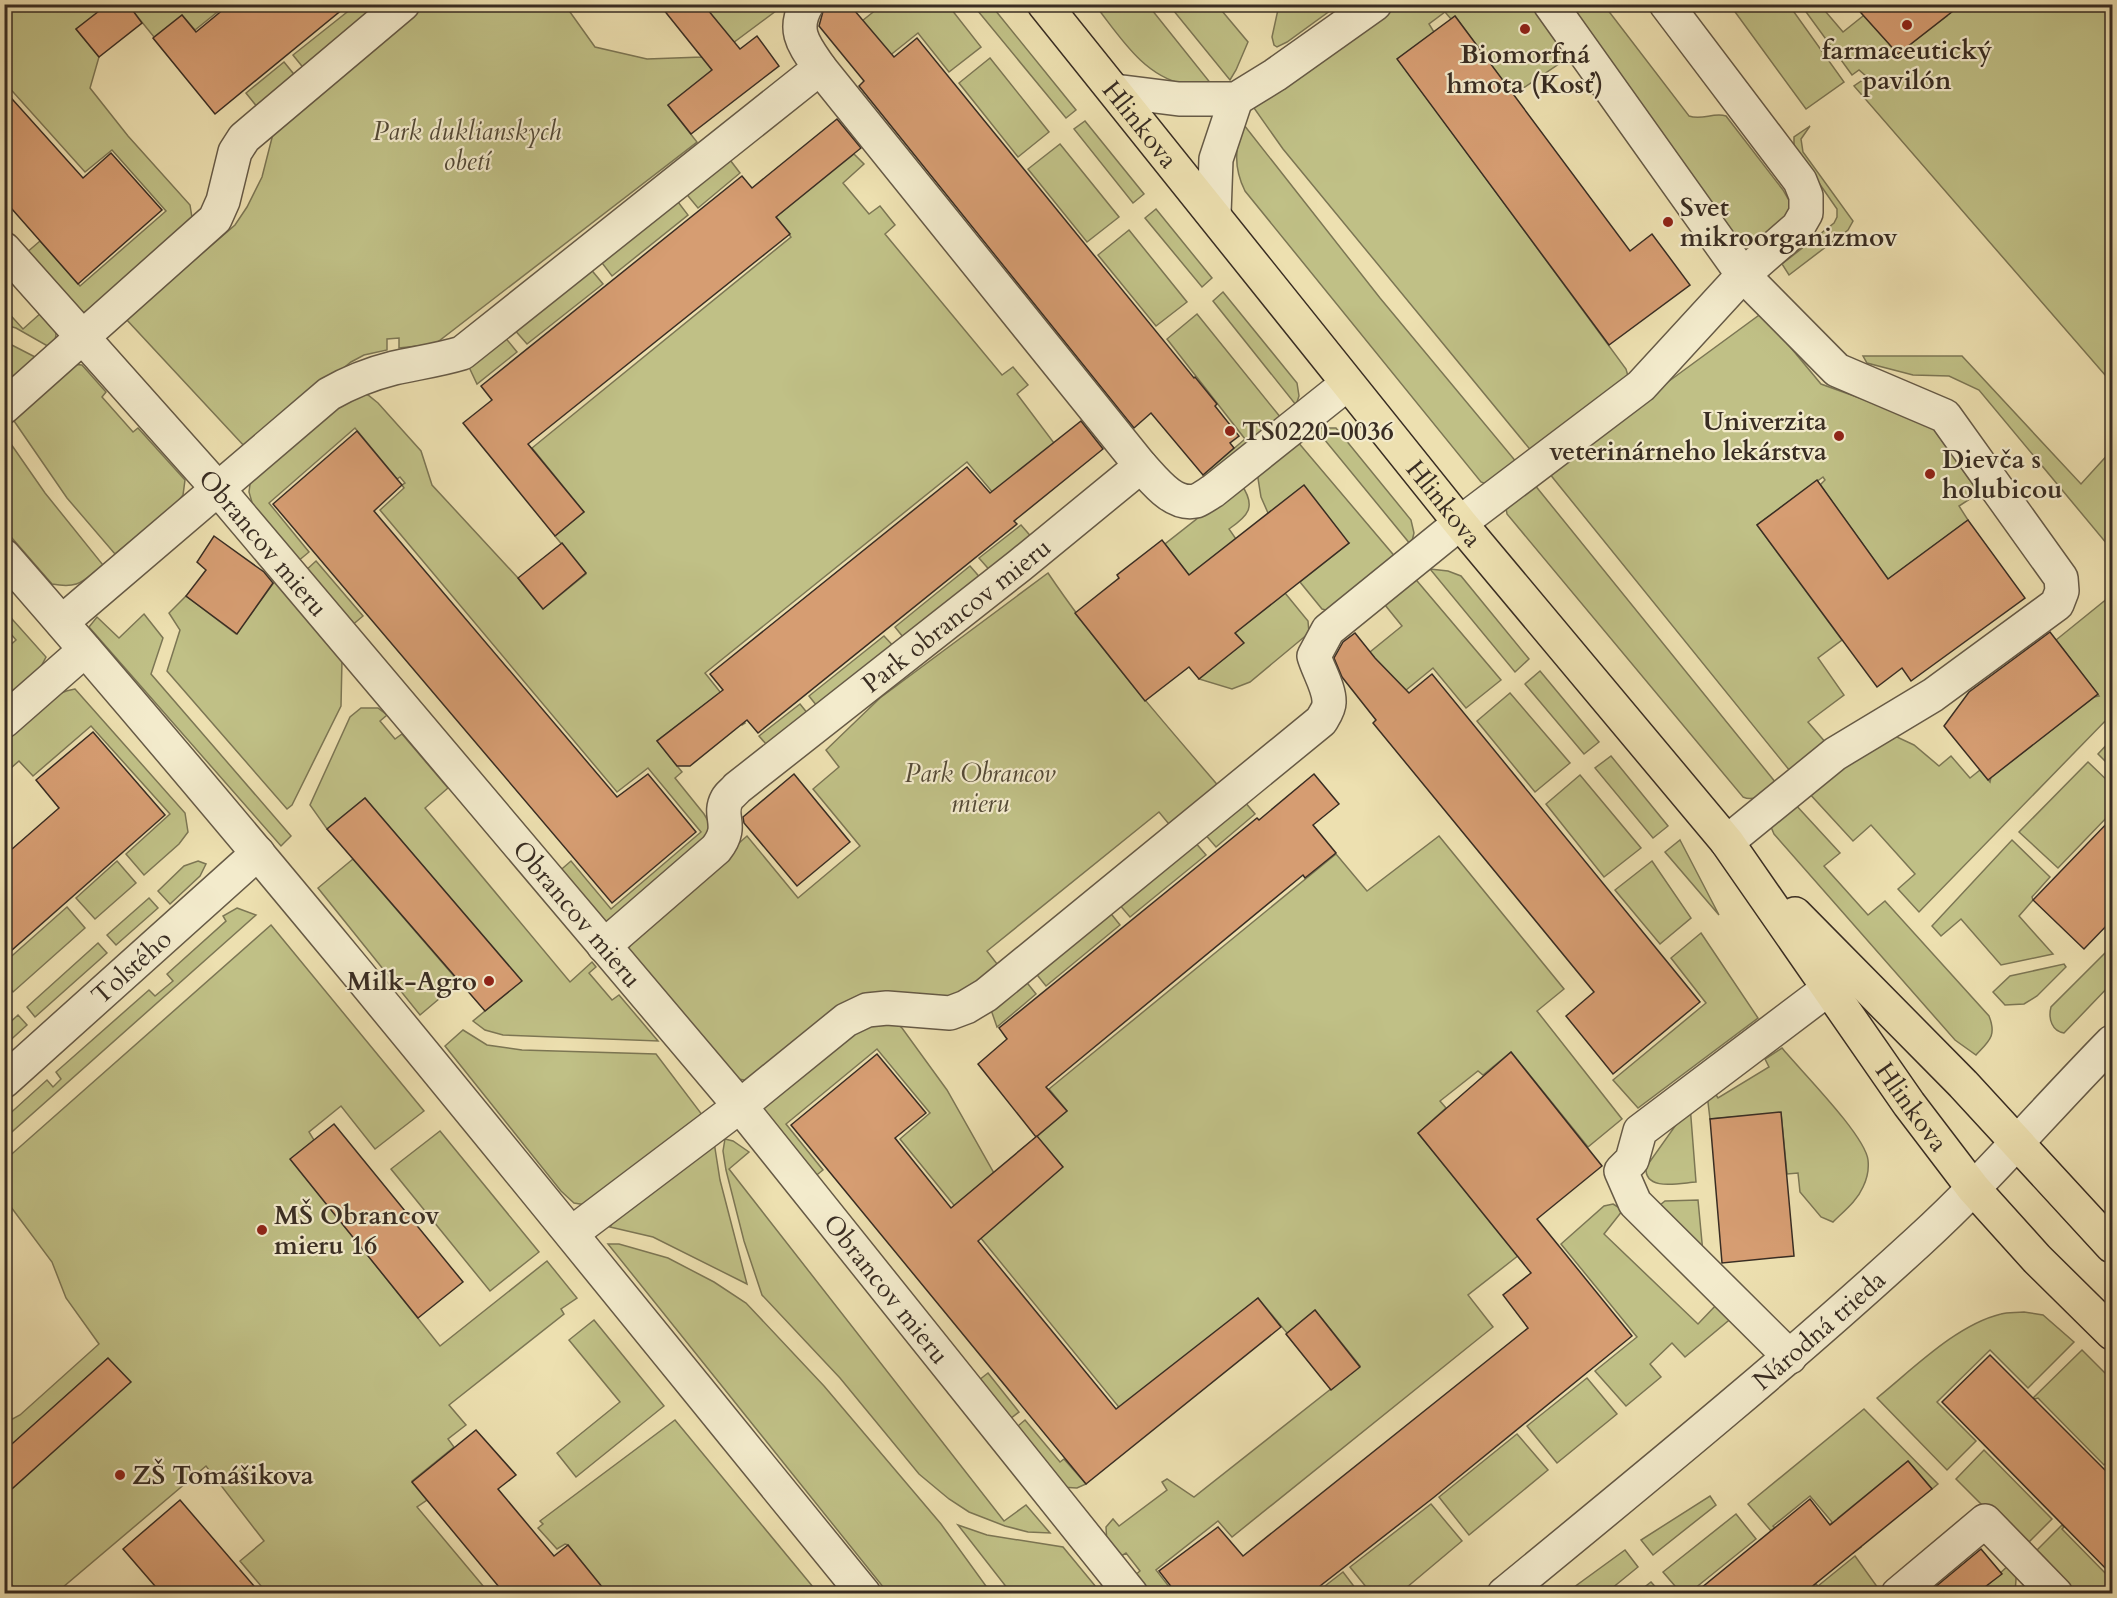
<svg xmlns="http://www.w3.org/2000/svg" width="2117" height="1598" font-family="Cardo,serif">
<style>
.green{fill:#c0c086;stroke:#7c7654;stroke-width:1.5}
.building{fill:#d69d72;stroke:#392d23;stroke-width:1.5}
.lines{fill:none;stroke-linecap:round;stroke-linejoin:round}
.minor-casing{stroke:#665a46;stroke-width:36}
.major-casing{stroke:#392d23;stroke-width:36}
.minor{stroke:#f3ebcc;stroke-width:33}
.major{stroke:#ede0b0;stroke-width:33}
.poi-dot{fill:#8f2418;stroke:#f3ebcc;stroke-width:2}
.labels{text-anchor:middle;stroke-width:4.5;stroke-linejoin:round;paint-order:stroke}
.poi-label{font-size:26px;font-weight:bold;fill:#392d23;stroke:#f3ebcc;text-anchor:start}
.street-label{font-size:26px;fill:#392d23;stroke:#f3ebcc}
.park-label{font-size:26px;font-style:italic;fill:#544a37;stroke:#f3ebcc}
</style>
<rect width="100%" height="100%" fill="#ede0b0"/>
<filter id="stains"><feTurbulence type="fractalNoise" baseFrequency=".00333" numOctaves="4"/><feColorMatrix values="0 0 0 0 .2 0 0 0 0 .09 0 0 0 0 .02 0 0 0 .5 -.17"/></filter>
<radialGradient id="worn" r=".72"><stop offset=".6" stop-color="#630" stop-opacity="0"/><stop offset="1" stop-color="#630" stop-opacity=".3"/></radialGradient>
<!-- green -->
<g class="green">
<path d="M4,5H108L76,29L99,57L90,88L128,136L190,205L193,224L84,319L25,254L40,241L80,286L166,211L112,150L85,172L5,83Z"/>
<path d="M128,5H226L195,30L182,15L154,37Z"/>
<path d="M356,5H378L305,70L293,55Z"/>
<path d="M425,5H565L595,47L647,59L702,57L703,5H784L729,46L712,70L668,105L697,142L435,344L399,348V338L387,339V350L364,355L351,362L246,448L126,319L235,225L247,207L262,177L275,126Z"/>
<path d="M882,5H948L981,47L949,72L918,33L873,69L862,21Z"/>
<path d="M973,5H991L1076,110L1066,118Z"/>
<path d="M1095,5H1148L1212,85C1203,84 1193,85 1184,84C1143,76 1119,35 1095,5Z"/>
<path d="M1169,5H1217L1248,42L1236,70L1230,80Z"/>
<path d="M1279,5V4L1338,5L1287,42L1277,47L1274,45L1272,37Z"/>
<path d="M1398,5H1535L1572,55L1513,95L1455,16L1451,19L1445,12L1429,24L1434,32L1398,59L1626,369L1628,376L1533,453L1283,149L1254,108L1285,87Z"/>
<path d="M1566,5H1604L1689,116C1702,121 1713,112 1726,116L1783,190L1791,204C1788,224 1762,240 1747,253Z"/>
<path d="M1730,5H1789L1844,82L1806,109Z"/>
<path d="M1801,5H1820L1843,32L1868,12L1895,44L1892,47L1898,54L1947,16L1938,5H2104L2112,17V383L1854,86L1867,77L1859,70L1852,75Z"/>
<path d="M990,58L1049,132L1018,157L959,83Z"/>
<path d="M284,62L297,78L258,108L246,93Z"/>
<path d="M1085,121L1144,194L1133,203L1074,129Z"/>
<path d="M1244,125L1380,298L1518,464L1486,484L1481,482L1245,191C1234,169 1234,147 1244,125Z"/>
<path d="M1810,126L1801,139L1803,152L1853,221L1848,230L1789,275L1782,264L1834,223L1837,217V209L1794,147V137Z"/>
<path d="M1060,144L1119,217L1087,242L1028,169Z"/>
<path d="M854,154L864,164L843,183L869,214L880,206L895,225L885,234L1002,375L1013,367L1028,385L1017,394L1054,443L1015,519L967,462L705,673L745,723L742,725L717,695L657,741L682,772L675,778L704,814L714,831L608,923L596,922L556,874L571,861L611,909L701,832L648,768L617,792L380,510L404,488L402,485L405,483L400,477L397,479L355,428L269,503L309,552L297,562L253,506L249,492L251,477L359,390L368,395L378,403L421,451L432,485L518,578L543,609L586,574L555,536L584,512L532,448L791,237L776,217Z"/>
<path d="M727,156L740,173L698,208L684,191Z"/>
<path d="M675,198L688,215L612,276L599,259Z"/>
<path d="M1156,209L1212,278L1202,287L1145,218Z"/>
<path d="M1129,230L1187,302L1156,326L1098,255Z"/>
<path d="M589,267L603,284L527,344L513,328Z"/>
<path d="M1223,292L1297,383L1299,396L1296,405L1213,301Z"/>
<path d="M4,308L23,329L42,312C53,326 62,330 51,348L16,328L5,325Z"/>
<path d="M1762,313L1821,384L1907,415L1933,428L1979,493L1959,506L1968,520L1888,579L1820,485L1825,480L1823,477L1757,525L1842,640L1818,658L1844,695L1808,722L1826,743L1790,771L1549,473L1575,450Z"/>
<path d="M1197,314L1281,418L1205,478L1203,475L1245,439L1167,339Z"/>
<path d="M504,336L517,352L477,384L468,365Z"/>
<path d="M4,341L39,359L4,390Z"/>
<path d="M1863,356H1962L2081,484L2112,450V550L1979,390L1949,376L1913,375L1867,363Z"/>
<path d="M71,364L82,365L106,392L102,397L133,432L138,428L185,480L183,495L176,504L115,554L67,498L12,418Z"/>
<path d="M1315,428H1336L1411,520L1414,533L1411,545Z"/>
<path d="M4,434L45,493L103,565C82,581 80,589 52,584L5,530Z"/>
<path d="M1297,441L1397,559L1333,612L1322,609L1300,582L1349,543L1268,513L1261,497L1257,472Z"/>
<path d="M1241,484C1257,507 1248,516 1229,529L1236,539L1189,575L1165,544Z"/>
<path d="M1534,484L1776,783C1766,791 1756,803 1743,797L1507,514L1506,508Z"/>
<path d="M1021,525L1034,540L993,574L979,558Z"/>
<path d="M316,561L363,616L350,627L304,572Z"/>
<path d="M970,566L983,581L907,642L895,627Z"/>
<path d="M1430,569L1448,571L1461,576L1529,659L1515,672Z"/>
<path d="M1048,573C1100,650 1161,719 1221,789L1173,829L1159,812L987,951L1001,969L966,993L932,999L745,1080L730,1078L629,958V948L637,933L747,836L798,898L860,846L813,789L839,767L826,750L880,698Z"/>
<path d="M1412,575L1501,680L1466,708L1433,668L1389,704L1370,652L1402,626L1381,600Z"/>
<path d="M275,581L342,660L341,706L292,805L287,809L167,671L180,630L169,613L186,596L236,634Z"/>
<path d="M1285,593L1308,621L1309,633L1250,682L1232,689L1199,679L1243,643L1235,633Z"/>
<path d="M2108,598L2112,602V714L1919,912L1898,889L1915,874L1871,825L1853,841L1808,792L1844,764L1895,736L1914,745L1939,766L1951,756L1970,778L1980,770L1990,782L1991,777L2094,697L2099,696L2056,640Z"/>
<path d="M4,610L46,657L37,674L5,706V650L16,640L5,627Z"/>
<path d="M144,614L163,638L151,674L291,836L281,846L89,627L97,617L119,638Z"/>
<path d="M884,636L897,650L821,711L809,696Z"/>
<path d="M1540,671L1599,742L1584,754L1525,684Z"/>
<path d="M75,689L185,813L188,832L179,844L144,875L126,854L170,814L91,726L33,776L19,761L5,773V742C25,722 46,693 75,689Z"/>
<path d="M1510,693L1570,763L1535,792L1477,721Z"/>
<path d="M800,704L812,719L772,751L759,736Z"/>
<path d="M361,708H378L387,715L380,721L395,739L402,734L448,788L425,808L570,982L592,962L596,967L589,973L612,1000L619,995L658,1041L503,1035L485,1030L473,1021L521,981L365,798L327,829L310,805L350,717Z"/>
<path d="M2112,739V768L2098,754Z"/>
<path d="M1611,756L1668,826L1653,838L1595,768Z"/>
<path d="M2088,762L2112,785V812L2058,868L2019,832Z"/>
<path d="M1580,775L1641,848L1604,877L1546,804Z"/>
<path d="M1244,801L1255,814L1216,847L1204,833Z"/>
<path d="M1794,803L1840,853L1824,866L1868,915L1885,901L1989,1016C1997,1036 1989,1041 1976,1055L1955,1040L1774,834L1771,827Z"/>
<path d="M1439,836L1564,989L1537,1011L1622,1119L1588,1147L1511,1052L1483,1075L1478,1071L1440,1101L1446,1108L1418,1133L1519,1255L1468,1295L1493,1327L1232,1537L1218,1521L1156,1570L1174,1593L1148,1594L1134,1576L1140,1571L1126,1553L1118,1558L1107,1544L1106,1527L1113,1519L1119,1526L1167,1490L1162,1482L1167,1479L1194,1497L1360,1366L1315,1310L1287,1333L1258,1298L1122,1411L900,1139L930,1113L877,1049L786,1124L823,1170L808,1182L763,1111L766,1099L857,1024L895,1022L902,1028L947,1090L994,1173L1067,1111L1049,1089L1336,854L1367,891Z"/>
<path d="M1680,840L1719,915L1665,852Z"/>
<path d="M2012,840L2050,877L2032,897L2033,900L2019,916L2053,954L2001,965L1961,919L1941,936L1932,926Z"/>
<path d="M1194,841L1206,855L1130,917L1118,903Z"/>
<path d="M353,859L459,982L420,1015L318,888Z"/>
<path d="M117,861L136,883L95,919L76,898Z"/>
<path d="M198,861L206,864L200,876L170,904L158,891L184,866Z"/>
<path d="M1652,861L1691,918L1660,944L1615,890Z"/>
<path d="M149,898L158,908L116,945L107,935Z"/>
<path d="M67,907L85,928L13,992L5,981V962Z"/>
<path d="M237,908L256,915L5,1138V1118L47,1080L53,1087L61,1079L56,1072L149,990L155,996L173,981L167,974L226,921L223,916Z"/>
<path d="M1108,910L1120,925L1046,986L1034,971Z"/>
<path d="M271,925L424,1111L375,1149L341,1106L309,1132L314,1140L291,1159L440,1346L547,1261L577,1298L561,1309L564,1314L449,1405L466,1425L448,1439L454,1447L412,1481L427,1500L417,1507L489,1593H267L240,1561L264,1541L206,1466L56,1593H20L11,1584L5,1589V1507L10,1502L5,1495L108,1358L5,1451V1423L20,1415L99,1344L66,1298L52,1262L5,1199V1160Z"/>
<path d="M1701,933L1758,1018L1638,1108L1613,1080L1706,1003L1671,958Z"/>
<path d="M98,943L107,953L35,1017L27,1007Z"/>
<path d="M2112,946V983L2064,1033C2052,1031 2048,1019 2051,1007Z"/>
<path d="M2064,964L2066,967L2037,996L2024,1004L2005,1005L1993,992L2010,976Z"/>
<path d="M1024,979L1036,994L997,1027L990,1007Z"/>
<path d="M18,1015L27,1025L5,1045V1027Z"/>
<path d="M463,1030L487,1045L522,1050L656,1054L703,1116L586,1205L574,1203L561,1191L445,1046Z"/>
<path d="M1782,1048C1801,1071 1865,1135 1868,1160C1869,1169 1867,1179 1863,1187C1857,1201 1844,1211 1833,1222L1821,1217L1800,1192L1798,1173L1787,1174L1781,1113L1710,1119L1707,1094L1713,1090L1718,1098L1769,1067L1765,1059Z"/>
<path d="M1690,1105L1696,1182C1680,1183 1644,1192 1646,1167Z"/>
<path d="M440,1131L539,1252L490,1291L391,1169Z"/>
<path d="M725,1139L733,1141L749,1152L729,1169L1004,1521L1026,1505L1050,1533L1028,1532L1005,1526L969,1512L949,1499L919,1474L840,1378L762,1295L744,1241L726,1170L723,1151Z"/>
<path d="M714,1142L720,1180L747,1284L653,1237L610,1227L616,1217Z"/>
<path d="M1698,1200L1703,1253L1660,1205L1665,1201Z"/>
<path d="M1613,1204L1623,1210L1604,1234L1698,1324L1718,1303L1734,1316L1685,1357L1672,1343L1650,1364L1661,1377L1626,1406L1595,1371L1637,1337L1561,1244L1604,1206Z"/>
<path d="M608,1244H619L668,1258L714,1282L746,1303L824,1386L941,1524L991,1593H888Z"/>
<path d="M2024,1312L2043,1315L2074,1342L2028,1388L1990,1350L1937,1402L1976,1441L1947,1470L1877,1398C1913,1369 1956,1325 2001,1314C2008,1312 2016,1313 2024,1312Z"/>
<path d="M594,1320L664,1406L576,1477L557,1453L620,1402L569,1340Z"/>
<path d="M2082,1350L2112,1380V1457L2104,1465L2038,1398L2035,1399L2033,1398Z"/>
<path d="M988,1373L1019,1412L1006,1422L974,1384Z"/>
<path d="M1587,1378L1617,1414L1557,1463L1527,1426Z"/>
<path d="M1864,1409L1938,1484L1932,1489L1908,1461L1838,1518L1861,1547L1853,1553L1830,1525L1832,1522L1810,1496L1773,1526L1775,1528L1771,1531L1748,1504Z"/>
<path d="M675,1420L818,1593H603L605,1591L568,1545L565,1544L557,1549L538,1528L543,1524L540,1521Z"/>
<path d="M1025,1420L1060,1462L1064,1459L1086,1484L1077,1488L1059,1487L1012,1431Z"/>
<path d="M1517,1434L1548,1470L1469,1535L1439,1497Z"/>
<path d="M1984,1450L2052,1519L2024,1547L1956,1479Z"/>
<path d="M1710,1496L1716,1505L1653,1555L1641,1540Z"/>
<path d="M1431,1504L1462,1541L1400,1593H1371L1350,1567Z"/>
<path d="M1736,1514L1756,1539L1689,1593H1681L1663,1572Z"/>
<path d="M958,1525L987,1535L1063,1547L1101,1593H1011Z"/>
<path d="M2062,1525L2064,1527L2062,1529L2112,1580V1593H2071L2032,1555Z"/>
<path d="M1625,1550L1638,1567L1606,1593H1566Z"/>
<path d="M1855,1556L1878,1588L1875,1593L1819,1594L1813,1586L1816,1584L1818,1586Z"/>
<path d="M2013,1561L2017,1566L2015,1593L1978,1594Z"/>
<path d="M1343,1572L1359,1593H1316Z"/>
<path d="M1651,1582L1661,1593H1637Z"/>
</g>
<!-- building -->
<g class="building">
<path d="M108,4H128L142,23L99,57L76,29Z"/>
<path d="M230,4H349L215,114L153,38L182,15L196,32Z"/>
<path d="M659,4H703L740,49L757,36L779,66L691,134L668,105L712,70Z"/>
<path d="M825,4H849L894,57L917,38L1194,378L1195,377L1217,404L1215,406L1239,436L1230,443L1234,448L1203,475L1151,413L1134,428L859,86L864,81L819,26Z"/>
<path d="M1853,4H1962L1898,54Z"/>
<path d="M1455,16L1630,251L1652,234L1690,285L1609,345L1397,59Z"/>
<path d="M4,90L83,178L111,153L162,210L78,284L4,200Z"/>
<path d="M837,119L861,148L776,217L790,234L528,444L584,512L555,536L463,423L492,400L481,386L742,176L752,188Z"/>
<path d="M1081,421L1103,449L1014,521L1017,524L758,733L747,720L690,766H677L657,741L723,690L710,674L967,467L990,493Z"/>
<path d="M357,431L402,485L374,511L617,797L648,774L696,832L612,903L273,504Z"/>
<path d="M1817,480L1888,579L1968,520L2025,598L1911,681L1902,668L1877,687L1757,525Z"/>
<path d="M1304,485L1349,543L1235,633L1244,643L1199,679L1189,667L1145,701L1075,613L1119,578L1117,575L1162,540L1189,575Z"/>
<path d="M214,536L264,572L273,583L237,634L186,596L206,570L197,562Z"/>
<path d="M562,543L586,573L543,609L518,578Z"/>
<path d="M2050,632L2098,694L1988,780L1944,726L1969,692Z"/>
<path d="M1355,633L1375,658L1409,693L1432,674L1700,1002L1613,1074L1566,1016L1594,992L1373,723L1376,720L1342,677L1334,658L1343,642Z"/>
<path d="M93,732L165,815L4,957V856L59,808L36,780Z"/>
<path d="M794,774L850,842L797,886L744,823L743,817Z"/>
<path d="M1314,774L1339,804L1313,825L1336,853L1305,878L1303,875L1046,1087L1067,1111L1036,1137L978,1064L1007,1039L999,1028L1257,818L1259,820Z"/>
<path d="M365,798L522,981L485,1011L327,829Z"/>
<path d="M2112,818V920L2084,949L2033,900Z"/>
<path d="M1511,1052L1602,1166L1537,1219L1632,1336L1433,1498L1311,1593H1176L1159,1571L1218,1527L1243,1556L1528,1328L1503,1295L1531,1273L1418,1133Z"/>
<path d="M877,1054L926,1113L895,1138L951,1208L1037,1136L1063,1167L978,1241L1116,1409L1258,1298L1281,1327L1086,1484L791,1125Z"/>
<path d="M1781,1112L1794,1256L1722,1263L1710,1119Z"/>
<path d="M334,1124L463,1282L418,1318L290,1159Z"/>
<path d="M1315,1310L1360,1367L1331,1390L1286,1334Z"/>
<path d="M1990,1355L2112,1477V1575L1942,1402Z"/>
<path d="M108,1358L131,1382L4,1496V1451Z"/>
<path d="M476,1430L516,1475L498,1489L554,1556L568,1545L607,1593H504L412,1482Z"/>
<path d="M1908,1461L1932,1489L1804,1593H1695L1810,1499L1830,1525Z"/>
<path d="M180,1500L260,1593H161L123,1549Z"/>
<path d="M1981,1549L2002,1574L1977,1593H1928Z"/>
</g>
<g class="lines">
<defs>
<g id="minor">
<path d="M807,4C791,31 805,46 820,68L1141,466"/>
<path d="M1550,4L1743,275L1837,370L1945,416L2061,578L2062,591L2057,604L1933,695L1835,754L1727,842"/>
<path d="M1115,91L1179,99H1236L1275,75L1375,4"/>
<path d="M1214,214L1216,159L1236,99"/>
<path id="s1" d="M4,249L218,489L740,1106L1131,1594"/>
<path d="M4,407L215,219L223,201L235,152L244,138L403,4"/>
<path d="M4,556C300,895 580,1246 864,1594"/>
<path d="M62,622L329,394C350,382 370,374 394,368C416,363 439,360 462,353L820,68"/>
<path d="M4,721L85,650"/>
<path id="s2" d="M604,946L716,849C735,825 717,817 727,799C729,795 734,792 737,788L1019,566L1141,466C1155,481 1173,506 1196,501C1201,499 1208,494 1213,491L1347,384"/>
<path id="s3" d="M4,1081L258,853"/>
<path d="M572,1233L740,1106L846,1020L867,1010L887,1008L950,1013L966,1007L986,995L1321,721C1324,716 1329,709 1329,703C1330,689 1318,670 1314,656L1328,630L1460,523L1641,386L1743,275L1798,227L1806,213V196L1800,181L1666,4"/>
<path d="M1790,1357L1635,1203L1621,1171L1632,1160L1640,1131L1828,989"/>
<path id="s4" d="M1504,1594C1644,1479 1785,1364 1919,1241C1987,1179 2047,1108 2112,1042"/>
<path d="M1898,1594L1985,1521L2056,1594"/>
</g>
<g id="major">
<path id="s5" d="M1044,4L1460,523L1727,842L1909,1104L1973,1188L2037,1259L2112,1333"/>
<path d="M1795,914L1963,1084L2112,1246"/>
</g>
</defs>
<!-- minor casing -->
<use href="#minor" class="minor-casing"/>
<!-- major casing -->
<use href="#major" class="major-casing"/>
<!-- minor -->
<use href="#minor" class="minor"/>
<!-- major -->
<use href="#major" class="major"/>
</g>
<!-- markers -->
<g class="poi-dot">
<circle cx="1907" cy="25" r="6"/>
<circle cx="1525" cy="29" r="6"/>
<circle cx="1668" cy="222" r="6"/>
<circle cx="1230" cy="431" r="6"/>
<circle cx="1839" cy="436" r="6"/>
<circle cx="1930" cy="474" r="6"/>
<circle cx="489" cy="981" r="6"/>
<circle cx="262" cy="1230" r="6"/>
<circle cx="120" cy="1475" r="6"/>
</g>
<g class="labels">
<!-- poi labels -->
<g class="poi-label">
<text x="1907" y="59" text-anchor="middle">farmaceutický<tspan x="1907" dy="30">pavilón</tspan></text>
<text x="1525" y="63" text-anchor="middle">Biomorfná<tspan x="1525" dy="30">hmota (Kosť)</tspan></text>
<text x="1680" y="216">Svet<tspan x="1680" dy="30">mikroorganizmov</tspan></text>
<text x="1827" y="430" text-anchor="end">Univerzita<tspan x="1827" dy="30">veterinárneho lekárstva</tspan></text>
<text x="1242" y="440">TS0220-0036</text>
<text x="1942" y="468">Dievča s<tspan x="1942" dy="30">holubicou</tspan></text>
<text x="477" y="990" text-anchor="end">Milk-Agro</text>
<text x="274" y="1224">MŠ Obrancov<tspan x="274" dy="30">mieru 16</tspan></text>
<text x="132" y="1484">ZŠ Tomášikova</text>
</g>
<!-- street labels -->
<g class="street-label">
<text dy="9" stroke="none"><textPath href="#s5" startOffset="154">Hlinkova</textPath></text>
<text dy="9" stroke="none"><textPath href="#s5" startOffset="640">Hlinkova</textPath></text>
<text dy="9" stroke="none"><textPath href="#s1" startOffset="392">Obrancov mieru</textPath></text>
<text dy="9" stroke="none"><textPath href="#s2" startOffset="495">Park obrancov mieru</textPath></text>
<text dy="9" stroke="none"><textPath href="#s1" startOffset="878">Obrancov mieru</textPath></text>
<text dy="9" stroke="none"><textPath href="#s3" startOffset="171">Tolstého</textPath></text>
<text dy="9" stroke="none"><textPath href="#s5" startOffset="1404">Hlinkova</textPath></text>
<text dy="9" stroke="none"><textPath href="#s1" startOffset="1364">Obrancov mieru</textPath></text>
<text dy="9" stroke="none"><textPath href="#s4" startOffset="411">Národná trieda</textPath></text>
</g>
<!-- park labels -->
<g class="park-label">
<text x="467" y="140">Park duklianskych<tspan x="467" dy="30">obetí</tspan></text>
<text x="980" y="782">Park Obrancov<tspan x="980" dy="30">mieru</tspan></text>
</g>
</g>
<!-- margin -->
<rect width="2117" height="1598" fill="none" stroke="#ede0b0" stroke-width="24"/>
<rect x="6" y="6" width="2105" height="1586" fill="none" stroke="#392d23" stroke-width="3"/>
<rect x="12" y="12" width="2093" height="1574" fill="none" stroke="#392d23" stroke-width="1.5"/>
<rect width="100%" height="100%" filter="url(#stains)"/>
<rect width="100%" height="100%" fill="url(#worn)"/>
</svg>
